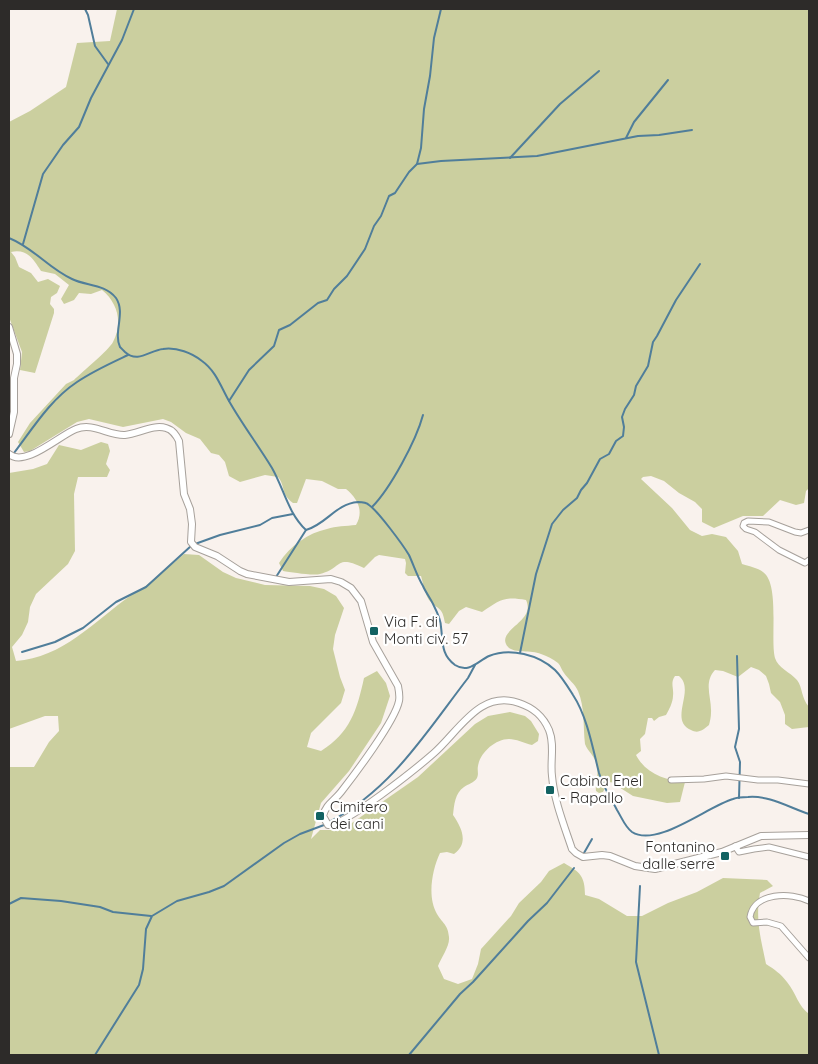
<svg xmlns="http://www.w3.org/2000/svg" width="818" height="1064" font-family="Quicksand,sans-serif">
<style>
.green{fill:#cbcf9f}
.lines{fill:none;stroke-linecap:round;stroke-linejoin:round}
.stream{stroke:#507e9a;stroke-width:2}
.minor-casing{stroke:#a7a19b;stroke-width:7}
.tertiary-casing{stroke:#a7a19b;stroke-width:8}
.minor{stroke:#fff;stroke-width:5}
.tertiary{stroke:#fff;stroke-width:6}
.poi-dot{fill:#126262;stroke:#fff;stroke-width:2}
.labels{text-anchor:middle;stroke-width:4.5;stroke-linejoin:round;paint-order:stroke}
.poi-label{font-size:15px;fill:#2d2b29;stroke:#fff;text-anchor:start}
</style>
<rect width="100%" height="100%" fill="#f9f2ed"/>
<!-- green -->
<g class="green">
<path d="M117,9H809V488L806,491L804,503L796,505L780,500L763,516H743L714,528L702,522V509L695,502L679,493L664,481L651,476L643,477L641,479L672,508L690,530L702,536L712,534L726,537L738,551L742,564C748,566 758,568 763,572C780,584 770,639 775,658C778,668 790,672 797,680C803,688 801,698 809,707V727L792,729L785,724V715L780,702L771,693L769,684L766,676L759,670L751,667L738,677L723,671L715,670C703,683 712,698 711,713C711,717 710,721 709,725C703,730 698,734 691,730C668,720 696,690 679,676H675C670,683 674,688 673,696C673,702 669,710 666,715L659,717L654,721L652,718H648L645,734L640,739L641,751L636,755C646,774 665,780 685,782L680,802L667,803L633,796L611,782L607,784L603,792L599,793L596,791C595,782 599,774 597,766C596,757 588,752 585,744C583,727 585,707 578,691C575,684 568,679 564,673C561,669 561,666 558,663C553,659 547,656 541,654C530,649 511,655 506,644C499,629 536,621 526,600C504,596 500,600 482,612L466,607L459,611L449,624L445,623C442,605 438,611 429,600C425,594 423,583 421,576H408L405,573L406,563L405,559L379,555L375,557L364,568C335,554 343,568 320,574C312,576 291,572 283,571L279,563C290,546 308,533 327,529C336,526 346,526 356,525C364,511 358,499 346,489H338L322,481L306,479L297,503H293C280,493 286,487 278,477L265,475L240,482L229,476L225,462L219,455L211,453L200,439L186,433L171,422L163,419L123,427L89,419L77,422L30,451L24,452L18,442L30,423L66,384L74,380C82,372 109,350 113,342C123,323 118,303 102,290L91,294L79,293L74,300L64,304L61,299L69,285L55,274L41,271C34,260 27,248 11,252L15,257L19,267L31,273L38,282L48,279L60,286L57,293L51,297L50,304L54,309V313L35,373L20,370L22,352L9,317V122L30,111L66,87L77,43L110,41Z"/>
<path d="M101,442L108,444L110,451L106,464L110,470L107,477H78L74,494L75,551L68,564L36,594L30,607L28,622L22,635L12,647L16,661C62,658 95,621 130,596C134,593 139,591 143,588C157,577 171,565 184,554L199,555L223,572L236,578L265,585L310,586L324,589L336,596L344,608L335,635L333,649L340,677L345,690L341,703L311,733L307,747L321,751C350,733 357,710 364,678L377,671L386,683L390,696L381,723L349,771L321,803L311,839L320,830H335L349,825L418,777L475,724L488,716L510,712L525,716L531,721L539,734L538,741L532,745C524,743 516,739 509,739C495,739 480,753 478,766C477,771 479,773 477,778C474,783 468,784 464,787C455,793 454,805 453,815C462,828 469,843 454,854L447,852L440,853C432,870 427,897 437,914C442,923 448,924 449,937C450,946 441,958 438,966L444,979L458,984L472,979L478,964L481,949L511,916L519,903L541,882L549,871L564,863C580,872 585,876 585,895L599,899L627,916H642L668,903L697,892L723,878L767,880L773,886L760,893C755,919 761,939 766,964C774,969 781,974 787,982C796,993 798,1006 809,1014V1055H9V767H34L49,742L59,731L58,716H45L9,729V473L33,469L47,464L59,445L81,450Z"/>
</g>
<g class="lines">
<!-- stream -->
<g class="stream">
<path d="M85,9L88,15L95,46L108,64"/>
<path d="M626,138L634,122L668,80"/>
<path d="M510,158L560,104L599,71"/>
<path d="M417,164L441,161L537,156L638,136L659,135L692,130"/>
<path d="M9,238C34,248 48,268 72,279C86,286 105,284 116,298C126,313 113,332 120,347C120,347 124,351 125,352C138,364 150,350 163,349C177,347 192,353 202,361C216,371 221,387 229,401C242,424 258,445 272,468C284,489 288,513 306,530C327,524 335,504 358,502C361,502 367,503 369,505C378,511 403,545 409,555C414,566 417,576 423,586C426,593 431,599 434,606C437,612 441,620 441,627C443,642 441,655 455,665C469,674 478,661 489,656C510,647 539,655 555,670C562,677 568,687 573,695C587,716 593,749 599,773C603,787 611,798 617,810C622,818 625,827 632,832C657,848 708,806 733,799C738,797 743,797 748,797C769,795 790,808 809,814"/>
<path d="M23,244L43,174L63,145L79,127L91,98L122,40L134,9"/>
<path d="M229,401L249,370L274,346L279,330L290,325L318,303L327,300L334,289L347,276L365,249L374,226L381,216L389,196L395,193L409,172L417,164L421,148L424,109L430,76L434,38L441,9"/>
<path d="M14,453C33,428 50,400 77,382C93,371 111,363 128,355"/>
<path d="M372,507C390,489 416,441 423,415"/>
<path d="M195,544L220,535L260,525L272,518L293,514"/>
<path d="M276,577L306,530"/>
<path d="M22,652L55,642L83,628L116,602L146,587L191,546"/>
<path d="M520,653L536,574L552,524L563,510L577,498L581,490L587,483L600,459L609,454L616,441L623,436L624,427L622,417L625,409L634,395L636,386L648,366L653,342L657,336L676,300L700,264"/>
<path d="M737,656L739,729L735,747L740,762L739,798"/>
<path d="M331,821C392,789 427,731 468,678L475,665"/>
<path d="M584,853L592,839"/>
<path d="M640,886L636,962L659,1055"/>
<path d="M9,904L21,898L61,901L100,907L113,912L151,916"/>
<path d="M95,1055L139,985L143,969L146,929L152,916L177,901L209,892L224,886L284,843L300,834L324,825"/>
<path d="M409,1055L460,994L473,982L528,921L547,903L574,868"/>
</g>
<defs>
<g id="minor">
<path d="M809,530L801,533L795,532L769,522L748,521L744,523L743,526L746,529L755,532L779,550L805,563L809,560"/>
<path d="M671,780L704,779L726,776L758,780H778L809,784"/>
<path d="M735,846L739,852L754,849L769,847L809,857"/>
<path d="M809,901C791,892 754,892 750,917L753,923L767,922L781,926L809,958"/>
</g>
<g id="tertiary">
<path d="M9,327L17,354V364L14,378V412L9,434"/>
<path d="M9,454C25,468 60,435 76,429C93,422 109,436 125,435C138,434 153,424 166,428C173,430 176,435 179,441L184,494L190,509L192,524L191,542L195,547L217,556L240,571L247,574L289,582L331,579L341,582L351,588L361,601L373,642L398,686C399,691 400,696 399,701C395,721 355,774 341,792C334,801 326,804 323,816L328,825C345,826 418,767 434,753C459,731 480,689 519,703C534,708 543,716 549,730C555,745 550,761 552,776C554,800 564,825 572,849L576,853L583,857L602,855L610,856L635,866L655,869L722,852L761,836L809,835"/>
</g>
</defs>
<!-- minor casing -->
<use href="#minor" class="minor-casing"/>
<!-- tertiary casing -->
<use href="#tertiary" class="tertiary-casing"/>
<!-- minor -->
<use href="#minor" class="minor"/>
<!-- tertiary -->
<use href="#tertiary" class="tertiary"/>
</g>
<!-- markers -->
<g class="poi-dot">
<rect x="369" y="626" width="10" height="10" rx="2.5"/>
<rect x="545" y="785" width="10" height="10" rx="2.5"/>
<rect x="315" y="811" width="10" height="10" rx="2.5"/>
<rect x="720" y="851" width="10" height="10" rx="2.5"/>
</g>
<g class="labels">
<!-- poi labels -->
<g class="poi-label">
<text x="384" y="627">Via F. di<tspan x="384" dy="17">Monti civ. 57</tspan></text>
<text x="560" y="786">Cabina Enel<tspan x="560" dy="17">- Rapallo</tspan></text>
<text x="330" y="812">Cimitero<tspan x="330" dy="17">dei cani</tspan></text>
<text x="715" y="852" text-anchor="end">Fontanino<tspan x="715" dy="17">dalle serre</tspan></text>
</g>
</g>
<!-- border -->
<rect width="818" height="1064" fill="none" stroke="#2d2b29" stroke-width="20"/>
</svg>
